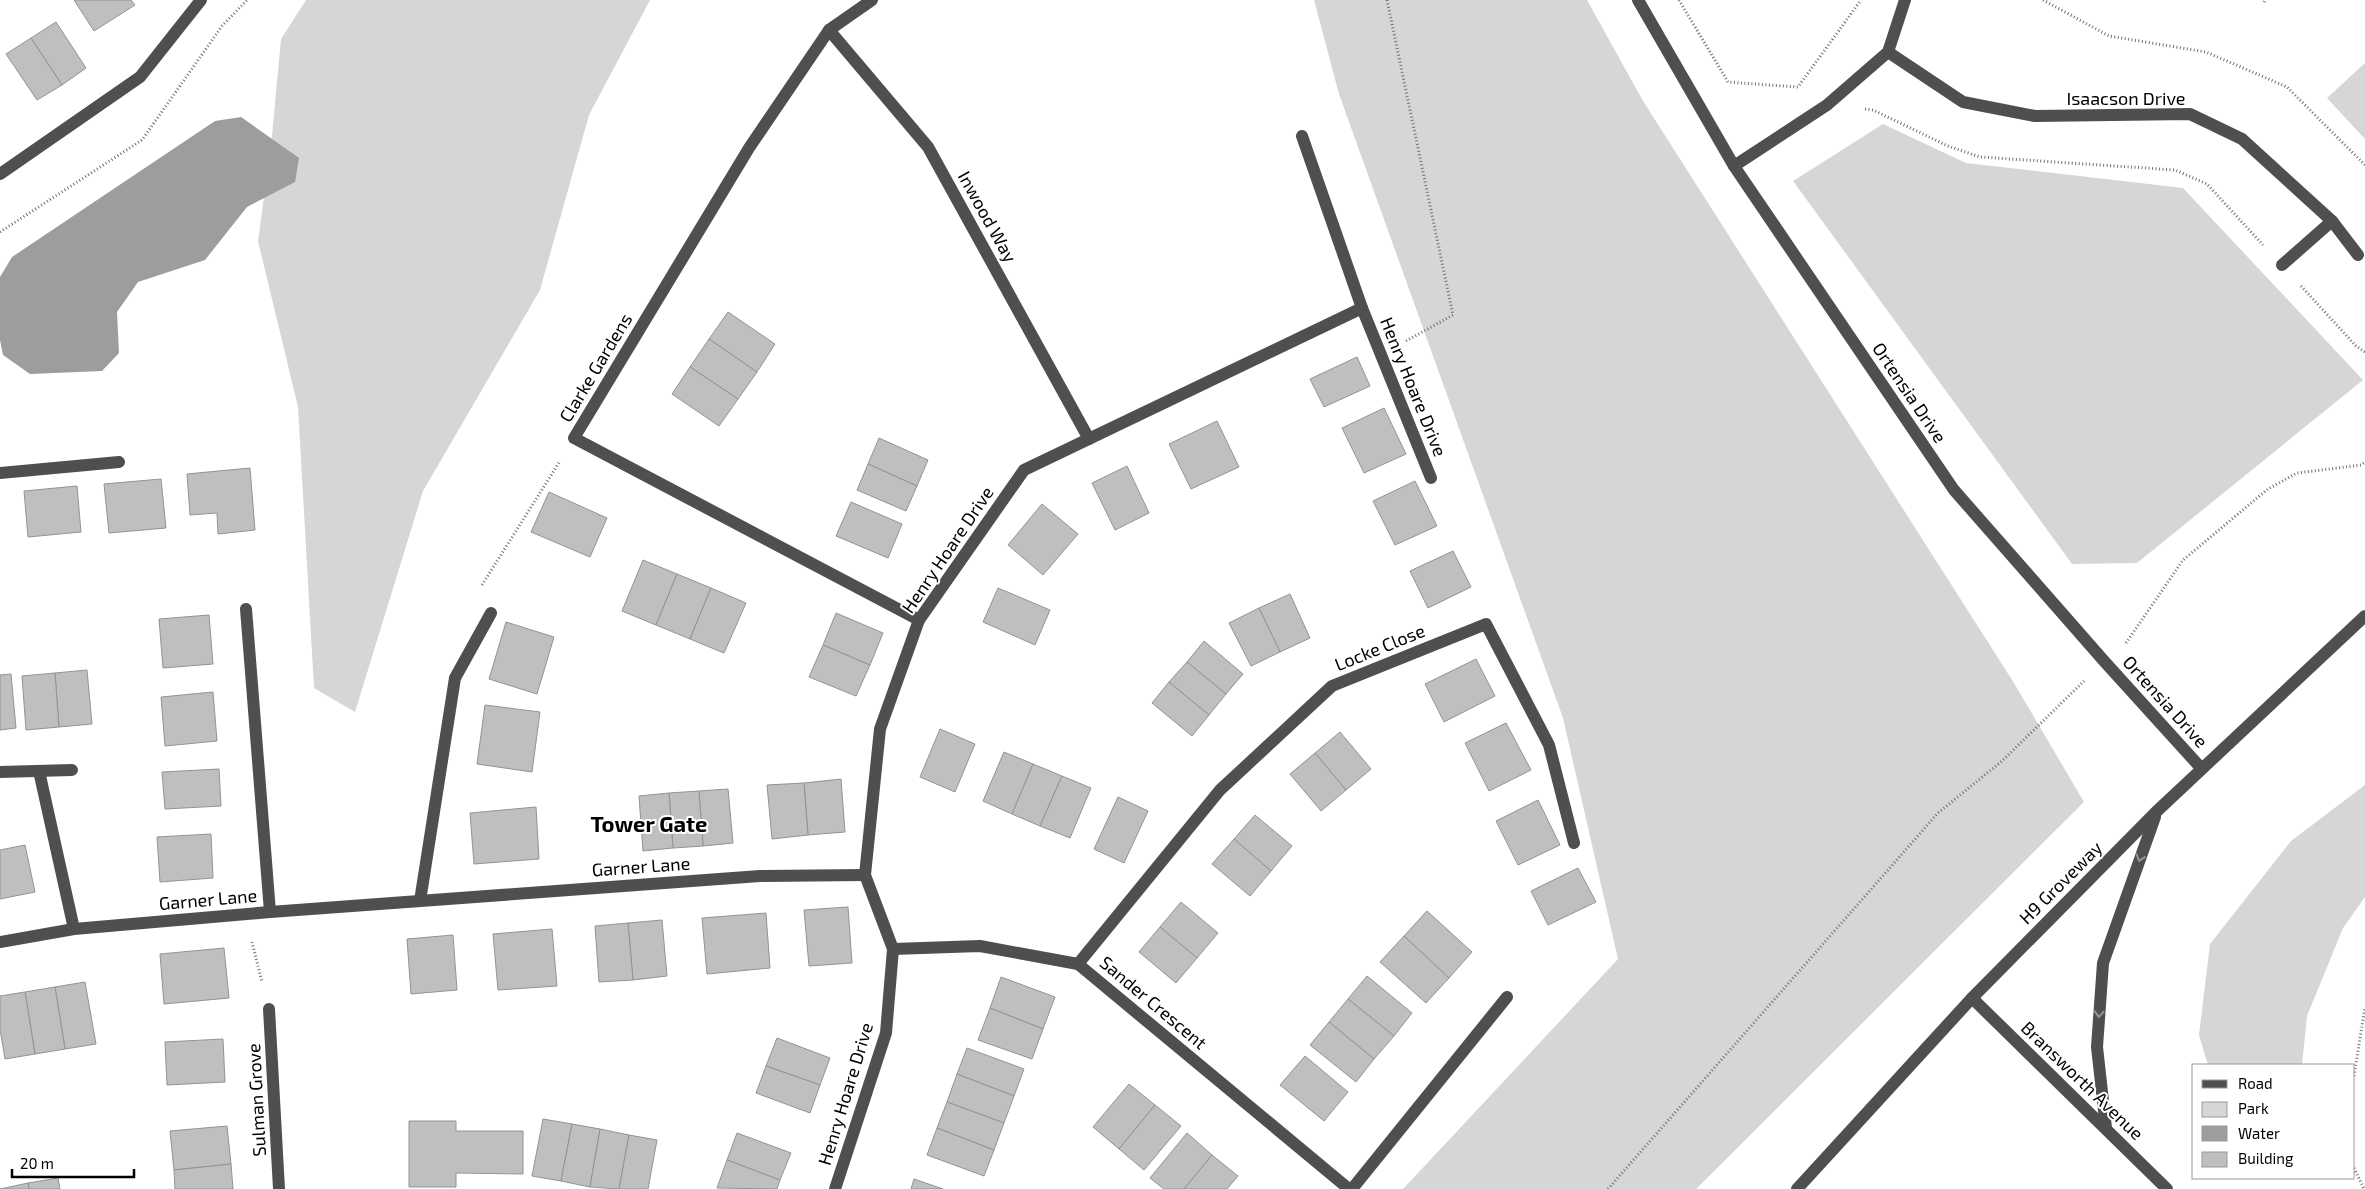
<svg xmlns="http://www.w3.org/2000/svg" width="2365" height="1189" font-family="'Exo 2',sans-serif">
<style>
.green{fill:#d6d6d6}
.water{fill:#9d9d9d}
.building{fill:#bfbfbf;stroke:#939393}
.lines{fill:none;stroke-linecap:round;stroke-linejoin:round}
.path{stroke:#717171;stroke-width:3;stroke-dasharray:1 2.5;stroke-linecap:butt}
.minor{stroke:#4f4f4f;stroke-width:12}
.oneway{stroke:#959595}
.labels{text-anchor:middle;stroke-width:4;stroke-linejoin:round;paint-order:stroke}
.street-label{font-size:18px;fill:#000;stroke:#fff}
.district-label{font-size:22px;font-weight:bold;fill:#000;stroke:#fff}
</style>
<rect width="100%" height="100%" fill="#fff"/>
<!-- green -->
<g class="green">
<path d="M306,0H650L589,115L540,290L423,491L355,712L314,688L298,407L258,241L271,146L281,39Z"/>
<path d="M1314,0H1587L1643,101L2014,683L2084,802L1696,1189H1403L1618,959L1563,718L1339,94Z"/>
<path d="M2365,63V139L2327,98Z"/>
<path d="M1883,124L1966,163L2183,188L2363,380L2137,563L2072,564L1793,181Z"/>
<path d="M2365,785V897L2343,928L2307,1016L2302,1065H2208L2199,1035L2210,944L2291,841Z"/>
</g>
<!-- water -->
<path class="water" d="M241,117L299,158L295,182L247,207L205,260L138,282L117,312L119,353L102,371L30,374L3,355L0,340V277L12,257L215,121Z"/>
<!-- building -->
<g class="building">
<path d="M74,0H131L135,5L94,31Z"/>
<path d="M56,22L86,68L62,85L31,38Z"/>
<path d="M31,38L62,85L37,100L6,54Z"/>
<path d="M728,312L775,344L757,372L709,339Z"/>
<path d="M709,339L757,372L738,399L690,367Z"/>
<path d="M1357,357L1370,386L1324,407L1310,379Z"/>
<path d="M690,367L738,399L719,426L672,394Z"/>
<path d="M1384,408L1406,454L1364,473L1342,428Z"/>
<path d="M1217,421L1239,467L1191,489L1169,444Z"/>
<path d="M879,438L928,460L917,486L868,464Z"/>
<path d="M868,464L917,486L906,511L857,490Z"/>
<path d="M1127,466L1149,513L1115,530L1092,483Z"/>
<path d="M250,468L255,530L218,534L217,513L190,515L187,474Z"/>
<path d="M161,479L166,528L109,533L104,484Z"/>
<path d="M1415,481L1437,526L1395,545L1373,501Z"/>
<path d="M77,486L81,532L28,537L24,491Z"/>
<path d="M549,492L607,518L590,557L531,532Z"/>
<path d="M851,502L902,524L888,558L836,536Z"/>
<path d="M1042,504L1078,534L1043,575L1008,545Z"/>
<path d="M1453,551L1471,587L1428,608L1410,571Z"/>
<path d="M643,560L677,574L656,625L622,611Z"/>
<path d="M677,574L711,588L690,639L656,625Z"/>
<path d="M711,588L746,603L724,653L690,639Z"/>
<path d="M998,588L1050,610L1035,645L983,622Z"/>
<path d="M1290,594L1310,638L1280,652L1259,608Z"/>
<path d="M1259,608L1280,652L1251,666L1229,623Z"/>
<path d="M836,613L883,633L870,665L823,645Z"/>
<path d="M209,615L213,664L163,668L159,619Z"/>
<path d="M506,622L554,637L537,694L489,679Z"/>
<path d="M1204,641L1243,674L1226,694L1187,662Z"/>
<path d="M823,645L870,665L856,696L809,677Z"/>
<path d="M1476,659L1495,696L1444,722L1425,684Z"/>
<path d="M1187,662L1226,694L1209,715L1169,682Z"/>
<path d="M87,670L92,724L59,727L55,673Z"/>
<path d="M55,673L59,727L26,730L22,676Z"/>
<path d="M11,674L16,728L0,730V675Z"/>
<path d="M1169,682L1209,715L1192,736L1152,703Z"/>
<path d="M213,692L217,741L165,746L161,697Z"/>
<path d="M485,705L540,712L532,772L477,764Z"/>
<path d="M1506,723L1531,770L1489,791L1465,743Z"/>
<path d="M940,729L975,744L955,792L920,777Z"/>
<path d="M1340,732L1371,769L1346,790L1315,753Z"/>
<path d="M1004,752L1033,764L1012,814L983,801Z"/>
<path d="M1315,753L1346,790L1321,811L1290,774Z"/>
<path d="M1033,764L1062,776L1040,826L1012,814Z"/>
<path d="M219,769L221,806L165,809L162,772Z"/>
<path d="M1062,776L1091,788L1070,838L1040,826Z"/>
<path d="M841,779L845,832L808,835L804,783Z"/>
<path d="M804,783L808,835L772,839L767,785Z"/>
<path d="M728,789L733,843L703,846L699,791Z"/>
<path d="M699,791L703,846L673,848L669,793Z"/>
<path d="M669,793L673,848L643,851L639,796Z"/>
<path d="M1118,797L1148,811L1124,863L1094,849Z"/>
<path d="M1538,800L1560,845L1518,865L1496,821Z"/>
<path d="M536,807L539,859L474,864L470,813Z"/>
<path d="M1255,815L1292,846L1271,871L1234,839Z"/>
<path d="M211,834L213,878L160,882L157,837Z"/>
<path d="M1234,839L1271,871L1250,896L1212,864Z"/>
<path d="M25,845L35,892L0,899V850Z"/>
<path d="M1578,868L1596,902L1548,925L1531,891Z"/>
<path d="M1181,902L1218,933L1197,958L1160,927Z"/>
<path d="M848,907L852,963L809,966L804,910Z"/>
<path d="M1427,911L1472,952L1449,978L1404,936Z"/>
<path d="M766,913L770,968L707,974L702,918Z"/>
<path d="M662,920L667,976L633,980L628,923Z"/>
<path d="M628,923L633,980L599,982L595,926Z"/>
<path d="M1160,927L1197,958L1176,983L1139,952Z"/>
<path d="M552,929L557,986L498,990L493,934Z"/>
<path d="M453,935L457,990L411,994L407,939Z"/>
<path d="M1404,936L1449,978L1426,1003L1380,962Z"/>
<path d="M224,948L229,998L164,1004L160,954Z"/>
<path d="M1367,976L1412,1013L1394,1036L1348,999Z"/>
<path d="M1001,977L1055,997L1043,1029L990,1008Z"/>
<path d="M85,982L96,1044L65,1049L55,987Z"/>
<path d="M55,987L65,1049L35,1054L25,992Z"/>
<path d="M25,992L35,1054L5,1059L0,1029V996Z"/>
<path d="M1348,999L1394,1036L1374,1059L1329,1022Z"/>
<path d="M990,1008L1043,1029L1032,1059L978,1040Z"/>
<path d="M1329,1022L1374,1059L1356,1082L1310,1045Z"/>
<path d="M777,1038L830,1058L820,1085L766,1066Z"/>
<path d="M223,1039L225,1082L167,1085L165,1042Z"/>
<path d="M967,1048L1024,1069L1014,1096L957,1074Z"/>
<path d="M1305,1056L1348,1092L1324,1121L1280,1085Z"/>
<path d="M766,1066L820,1085L810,1113L756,1093Z"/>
<path d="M957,1074L1014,1096L1004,1123L947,1102Z"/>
<path d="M1129,1084L1155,1105L1119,1149L1093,1127Z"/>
<path d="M947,1102L1004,1123L994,1150L937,1128Z"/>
<path d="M1155,1105L1181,1126L1144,1170L1119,1149Z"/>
<path d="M543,1119L572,1124L561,1181L532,1176Z"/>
<path d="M409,1121H456V1131H523V1174L456,1173V1187H409Z"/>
<path d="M572,1124L600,1129L590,1187L561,1181Z"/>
<path d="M227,1126L231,1164L174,1170L170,1131Z"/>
<path d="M937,1128L994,1150L984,1176L927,1155Z"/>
<path d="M600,1129L629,1135L619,1189L590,1187Z"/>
<path d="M737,1133L791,1153L780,1180L727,1160Z"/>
<path d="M1187,1133L1212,1155L1184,1189H1164L1150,1178Z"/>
<path d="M629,1135L657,1140L648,1189H619Z"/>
<path d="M1212,1155L1238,1176L1227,1189H1184Z"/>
<path d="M727,1160L780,1180L777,1189L717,1188Z"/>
<path d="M231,1164L233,1189H175L174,1170Z"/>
<path d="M58,1178L60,1189H29L28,1183Z"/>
<path d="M914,1179L943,1189H911Z"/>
<path d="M28,1183L29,1189H0Z"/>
</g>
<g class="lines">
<!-- path -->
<g class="path">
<path d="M1387,0L1453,315L1406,341"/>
<path d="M1679,0L1728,82L1798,87L1861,0"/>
<path d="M2043,0L2109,36L2206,52L2287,87L2365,165"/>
<path d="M2264,2L2265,0"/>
<path d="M1865,109L1873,110L1948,146L1980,157L2175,170L2207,184L2263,245"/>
<path d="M0,232L142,140L222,26L247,0"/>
<path d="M2301,286L2356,346L2365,352"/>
<path d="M482,585L560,461"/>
<path d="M2126,643L2183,560L2268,489L2297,473L2361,465L2365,462"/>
<path d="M252,942L262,982"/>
<path d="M2354,1076L2365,1007"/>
<path d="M2354,1168L2364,1189"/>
<path d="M1608,1189L1938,813L2002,761L2084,681"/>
</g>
<!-- minor -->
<g class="minor">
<path d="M872,0L829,30L749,148L574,438L919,620"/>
<path d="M1638,0L1734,166L1954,490L2104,661L2201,768"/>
<path d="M829,30L928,147L1089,439"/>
<path d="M1888,52L1963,102L2035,116L2190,114L2242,139L2332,221L2358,255"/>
<path d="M1302,136L1362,308"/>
<path d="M1734,166L1827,105L1888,52L1905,0"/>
<path d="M0,174L140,77L201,0"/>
<path d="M2282,265L2332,221"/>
<path d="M0,473L119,462"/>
<path d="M246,609L270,912"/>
<path d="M39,771L74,929"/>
<path d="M0,772L72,770"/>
<path d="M420,901L455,678L491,613"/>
<path d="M0,942L74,929L270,912L760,876L865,875"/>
<path d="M893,949L980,946L1078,964L1349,1189"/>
<path d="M1078,964L1220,790L1332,686L1486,624L1549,745L1574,843"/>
<path d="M1972,998L2167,1189"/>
<path d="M269,1009L279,1189"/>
<path d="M2106,1128L2097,1047L2103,963L2155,817"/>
<path d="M835,1189L886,1033L893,949L865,875L880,729L919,620L1024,470L1362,308L1431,478"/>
<path d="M1352,1189L1507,997"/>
<path d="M1797,1189L1972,998L2156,812L2365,616"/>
</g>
</g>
<!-- one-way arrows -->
<defs><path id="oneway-chevron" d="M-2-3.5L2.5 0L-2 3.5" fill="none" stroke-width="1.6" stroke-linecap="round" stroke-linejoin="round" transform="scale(1.25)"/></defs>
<g class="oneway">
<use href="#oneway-chevron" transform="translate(2140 858) rotate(109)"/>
<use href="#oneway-chevron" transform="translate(2099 1014) rotate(94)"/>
</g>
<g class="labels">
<!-- street labels -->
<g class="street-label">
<text x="2126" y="105">Isaacson Drive</text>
<text transform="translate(987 217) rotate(61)" y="6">Inwood Way</text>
<text transform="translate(596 368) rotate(-59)" y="6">Clarke Gardens</text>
<text transform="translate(1413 387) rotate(68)" y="6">Henry Hoare Drive</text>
<text transform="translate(1909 393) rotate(56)" y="6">Ortensia Drive</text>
<text transform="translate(948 550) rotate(-56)" y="6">Henry Hoare Drive</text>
<text transform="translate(1380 648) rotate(-22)" y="6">Locke Close</text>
<text transform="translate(2165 702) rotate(48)" y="6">Ortensia Drive</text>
<text transform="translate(641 867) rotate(-4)" y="6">Garner Lane</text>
<text transform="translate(2061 883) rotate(-45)" y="6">H9 Groveway</text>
<text transform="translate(208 900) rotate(-5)" y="6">Garner Lane</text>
<text transform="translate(1153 1003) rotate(40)" y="6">Sander Crescent</text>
<text transform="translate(2082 1081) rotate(44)" y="6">Bransworth Avenue</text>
<text transform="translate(846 1094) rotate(-73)" y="6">Henry Hoare Drive</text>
<text transform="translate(257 1100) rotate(-93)" y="6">Sulman Grove</text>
</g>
<!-- district labels -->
<g class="district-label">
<text x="649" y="832">Tower Gate</text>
</g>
</g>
<!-- legend -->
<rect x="2192" y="1064" width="162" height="115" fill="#ffffff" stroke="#999999"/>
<rect x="2202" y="1080" width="25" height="8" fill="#4f4f4f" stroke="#999999"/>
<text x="2238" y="1089" font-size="15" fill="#000000">Road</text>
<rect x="2202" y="1102" width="25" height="15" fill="#d6d6d6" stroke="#999999"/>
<text x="2238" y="1114" font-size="15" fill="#000000">Park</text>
<rect x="2202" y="1126" width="25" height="15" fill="#9d9d9d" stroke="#999999"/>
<text x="2238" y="1139" font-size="15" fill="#000000">Water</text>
<rect x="2202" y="1152" width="25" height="15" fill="#bfbfbf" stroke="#999999"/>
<text x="2238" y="1164" font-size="15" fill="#000000">Building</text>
<!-- scale -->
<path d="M12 1169v8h122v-8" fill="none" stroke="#000000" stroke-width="2.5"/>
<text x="20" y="1169" font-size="15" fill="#000000" stroke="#ffffff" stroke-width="4" paint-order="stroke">20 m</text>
</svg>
